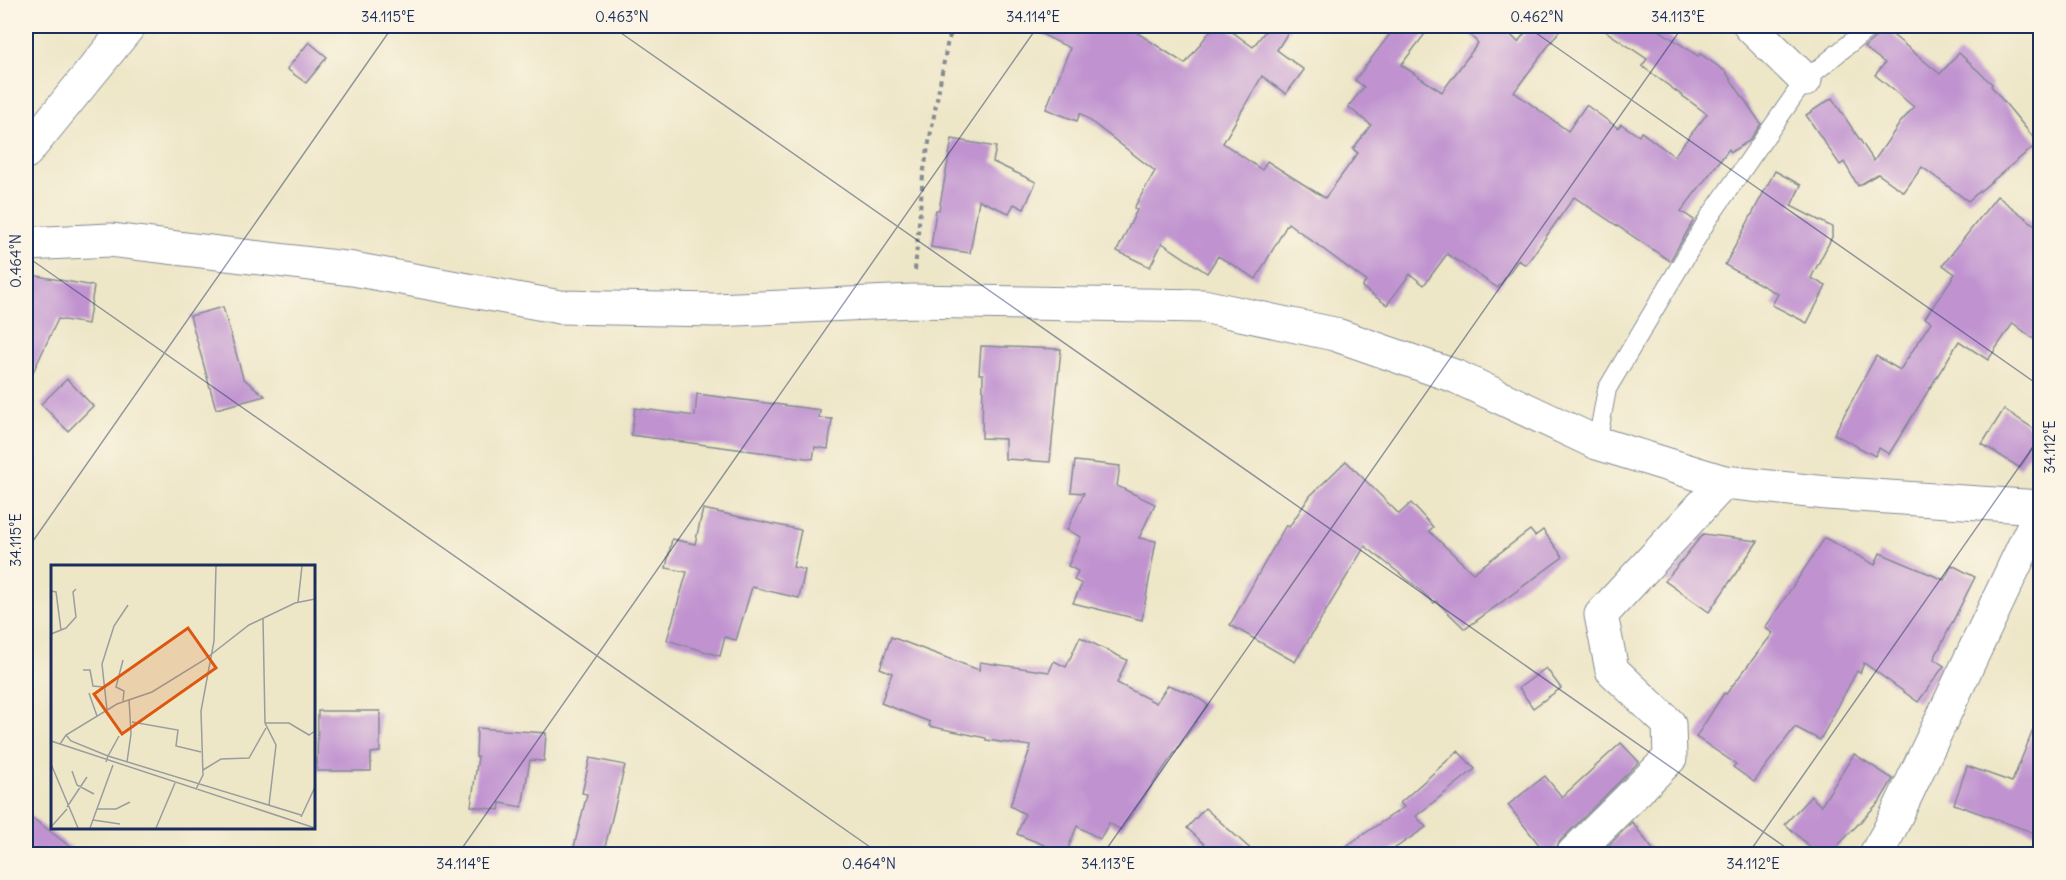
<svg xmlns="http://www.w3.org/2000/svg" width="2066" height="880" font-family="Delius,sans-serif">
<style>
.building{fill:#c093d0}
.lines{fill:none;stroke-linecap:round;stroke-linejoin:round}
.lane-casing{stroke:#848a92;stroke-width:20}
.street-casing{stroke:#848a92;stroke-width:35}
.secondary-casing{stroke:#848a92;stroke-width:35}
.path{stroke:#848a92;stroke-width:4;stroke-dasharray:4.5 4.5;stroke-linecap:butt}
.lane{stroke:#fff;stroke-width:18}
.street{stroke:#fff;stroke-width:33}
.secondary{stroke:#fff;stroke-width:33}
.ticks{fill:none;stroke:#1b2f5e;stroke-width:1.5;stroke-opacity:0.45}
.inset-road{fill:none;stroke:#999d9d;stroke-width:1.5}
.view{fill:#de5710;fill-opacity:0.15;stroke:#de5710;stroke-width:3}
.inset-edge{fill:none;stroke:#1b2f5e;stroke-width:3}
.neatline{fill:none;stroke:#1b2f5e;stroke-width:2}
.ticks-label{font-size:15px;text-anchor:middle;fill:#1b2f5e}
</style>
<rect width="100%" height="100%" fill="#fcf5e5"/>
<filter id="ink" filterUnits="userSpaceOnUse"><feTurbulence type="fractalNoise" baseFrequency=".0167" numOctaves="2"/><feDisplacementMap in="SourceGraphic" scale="12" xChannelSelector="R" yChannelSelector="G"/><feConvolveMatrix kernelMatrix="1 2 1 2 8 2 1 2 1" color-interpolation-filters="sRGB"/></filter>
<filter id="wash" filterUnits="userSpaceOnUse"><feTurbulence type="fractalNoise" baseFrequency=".008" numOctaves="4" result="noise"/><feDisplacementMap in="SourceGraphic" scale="24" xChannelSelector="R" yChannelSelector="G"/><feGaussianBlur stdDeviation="1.35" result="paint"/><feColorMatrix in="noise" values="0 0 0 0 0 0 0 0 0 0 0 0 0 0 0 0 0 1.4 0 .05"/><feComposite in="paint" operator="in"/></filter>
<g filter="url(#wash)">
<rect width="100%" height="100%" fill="#ede6c7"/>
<g id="blocks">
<!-- building -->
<g class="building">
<path d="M1025,26H1127L1185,64L1214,26H1224L1253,47L1269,26H1292L1277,50L1304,70L1286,94L1262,76L1223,143L1262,170L1267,161L1325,198L1358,153L1353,149L1371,125L1348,107L1364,87L1355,80L1396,26H1431L1401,65L1442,92L1478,43L1461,26H1502L1518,42L1530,26H1563L1514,92L1568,131L1586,105L1618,128L1621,124L1639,136L1641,132L1674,156L1707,114L1642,66L1647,59L1598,26H1653L1698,56L1700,54L1725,71L1761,124L1749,141L1731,152L1729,149L1681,211L1694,220L1670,261L1574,197L1526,265L1518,260L1498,288L1447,254L1424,285L1410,274L1387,305L1362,287L1366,281L1288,223L1256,279L1218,256L1207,273L1162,243L1150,267L1117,251L1137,210L1134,208L1155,171L1080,113L1077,121L1046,109L1070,48Z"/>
<path d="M1882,26L1940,74L1959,53L1992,84L1991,86L2038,143L1968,201L1922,167L1904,192L1878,174L1858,186L1844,162L1840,165L1806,115L1832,98L1874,161L1900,123L1914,107L1875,75L1885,63L1864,47L1879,34Z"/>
<path d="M309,42L327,57L306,83L287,69Z"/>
<path d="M952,139L996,147L993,162L1036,182L1024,209L1014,204L1009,213L979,200L970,253L931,247L936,210H939Z"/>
<path d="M1775,171L1801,185L1791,206L1832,227V237L1811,278L1826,286L1807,323L1772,305L1778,294L1725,265Z"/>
<path d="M1997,196L2040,229V344L2013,323L1988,360L1959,341L1889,454L1879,448L1875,456L1834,434L1876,356L1900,370L1931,322L1925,318L1955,274L1943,265Z"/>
<path d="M26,274L94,286L88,324L58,319L26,387Z"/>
<path d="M223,307L243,378L265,396L216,409L190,316Z"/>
<path d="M981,346L1061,349L1050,462L1005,459V439L982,438L983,374H979Z"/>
<path d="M67,379L93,406L68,431L41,404Z"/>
<path d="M697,394L820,410L819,418L832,419L828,449L815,447L813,459L631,435L635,408L695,416Z"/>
<path d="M2004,409L2040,433V437L2020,468L1982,444Z"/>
<path d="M1075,461L1120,466L1117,486L1155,504L1139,538L1156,541L1142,620L1073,603L1082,584L1074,580L1078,571L1068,566L1081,537L1067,530L1084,493L1071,492Z"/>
<path d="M1346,461L1399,514L1411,503L1433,527L1429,531L1473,573L1530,530L1535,536L1543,530L1563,557L1465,629L1436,601L1434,603L1413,584L1365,546L1295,662L1230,625L1286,525L1289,527L1310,496Z"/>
<path d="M703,509L801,530L793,567L805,570L799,598L752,587L736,640L725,637L720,656L667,640L687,572L666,568L672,539L695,544Z"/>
<path d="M1703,534L1758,541L1709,612L1665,581Z"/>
<path d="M1825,538L1875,565L1880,553L1944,580L1952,565L1975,577L1934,659L1944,666L1918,702L1864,663L1860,673L1857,671L1820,740L1795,727L1754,782L1733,767L1736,764L1696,737L1724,693L1726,694L1773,633L1765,628Z"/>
<path d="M891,637L979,670L980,662L1049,672L1054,661L1066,667L1080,637L1127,660L1117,683L1156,703L1168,685L1192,694L1208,705L1121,830L1109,823L1100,839L1077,826L1066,854L1017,834L1025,814L1010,806L1031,746L986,740V738L929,726L930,722L881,703L892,673L880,668Z"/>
<path d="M1546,668L1561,688L1533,708L1519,688Z"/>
<path d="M318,711H380V752L371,753V771H317Z"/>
<path d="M2040,713V835L1954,804L1967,766L2012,782Z"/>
<path d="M477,728L546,733L544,761L530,760L522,807L500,803L499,810L471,806L478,757H476Z"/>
<path d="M1621,743L1639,762L1560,841L1555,849V855H1547L1508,805L1545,776L1562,797Z"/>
<path d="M1458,751L1475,769L1416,816L1426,827L1385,855H1333L1404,807L1400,803Z"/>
<path d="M1854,754L1893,779L1880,801L1829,855H1819L1785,824L1811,796L1821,806Z"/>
<path d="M590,758L625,765L603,855H572L587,794L582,793Z"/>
<path d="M1205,808L1257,855H1216L1187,828Z"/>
<path d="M26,813L81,855H26Z"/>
<path d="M1632,822L1657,855H1599Z"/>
</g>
</g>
</g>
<g filter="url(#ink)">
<use href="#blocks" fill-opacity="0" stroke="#848a92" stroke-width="1.5"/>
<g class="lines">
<defs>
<path id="lane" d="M1597,443L1607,389L1708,219L1805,80L1871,26"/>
<g id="street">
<path d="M1750,26L1805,80"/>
<path d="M26,152L129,26"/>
<path d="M1573,854L1670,758L1669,724L1612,670L1601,615L1724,482"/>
<path d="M1876,854L1888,833L2040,512"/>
</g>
<path id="secondary" d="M26,244L110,240L353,269L560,307L716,310L913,301L1203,306L1334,334L1457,377L1597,443L1724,482L1827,493L2040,507"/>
</defs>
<!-- lane casing -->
<use href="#lane" class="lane-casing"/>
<!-- street casing -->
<use href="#street" class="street-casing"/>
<!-- secondary casing -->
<use href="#secondary" class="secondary-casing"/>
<!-- path -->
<path class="path" d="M915,270L923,175L947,45L953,26"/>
<!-- lane -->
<use href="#lane" class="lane"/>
<!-- street -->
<use href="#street" class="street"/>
<!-- secondary -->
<use href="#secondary" class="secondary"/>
</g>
</g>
<!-- ticks -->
<path class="ticks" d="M611,26L1795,854M1526,26L2040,386M26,256L880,854M26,551L393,26M458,854L1038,26M1103,854L1683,26M1748,854L2040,437"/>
<!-- overview -->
<g transform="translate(51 565)">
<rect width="264" height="264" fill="#ede6c7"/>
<path class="inset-road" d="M0,26L5,27L10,65M247,37L251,1M212,54L214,158L225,180L218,240M0,69L15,63L25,52L22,27L25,24M32,105H39L42,121L52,122M38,128L46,151M72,136L73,126L65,122L72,95M56,145L51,99L63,61L77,40M81,157L127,165L125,181L150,187M214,158H238L258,170L264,166M15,170L20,176L57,191L68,171M0,176L264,263M9,179L15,170L66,139L101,127L153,95L198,60L244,38L264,34M55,197L57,191L250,250M76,197L80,169L78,134M0,199L27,263M152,205L170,194L198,193L215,163M21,206L26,220L43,229M145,224L152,210L150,146L163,76L165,1M16,242L36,212M46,244H65L79,237M250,252L264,222M42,255L69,259M0,262L16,244M39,263L62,200M105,263L124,218"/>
<path class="view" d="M137,63L165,103L71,169L43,129Z"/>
<rect width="264" height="264" class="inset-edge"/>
</g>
<!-- margin -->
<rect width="2066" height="880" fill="none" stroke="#fcf5e5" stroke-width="66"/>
<rect x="33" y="33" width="2000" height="814" class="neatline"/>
<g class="ticks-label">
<text x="388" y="22">34.115°E</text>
<text x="622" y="22">0.463°N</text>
<text x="1033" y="22">34.114°E</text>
<text x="1537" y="22">0.462°N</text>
<text x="1678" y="22">34.113°E</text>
<text transform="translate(16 261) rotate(-90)" y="5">0.464°N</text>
<text transform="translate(2050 447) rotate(-90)" y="5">34.112°E</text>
<text transform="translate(16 540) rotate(-90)" y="5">34.115°E</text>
<text x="463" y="869">34.114°E</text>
<text x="869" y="869">0.464°N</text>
<text x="1108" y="869">34.113°E</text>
<text x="1753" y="869">34.112°E</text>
</g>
</svg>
